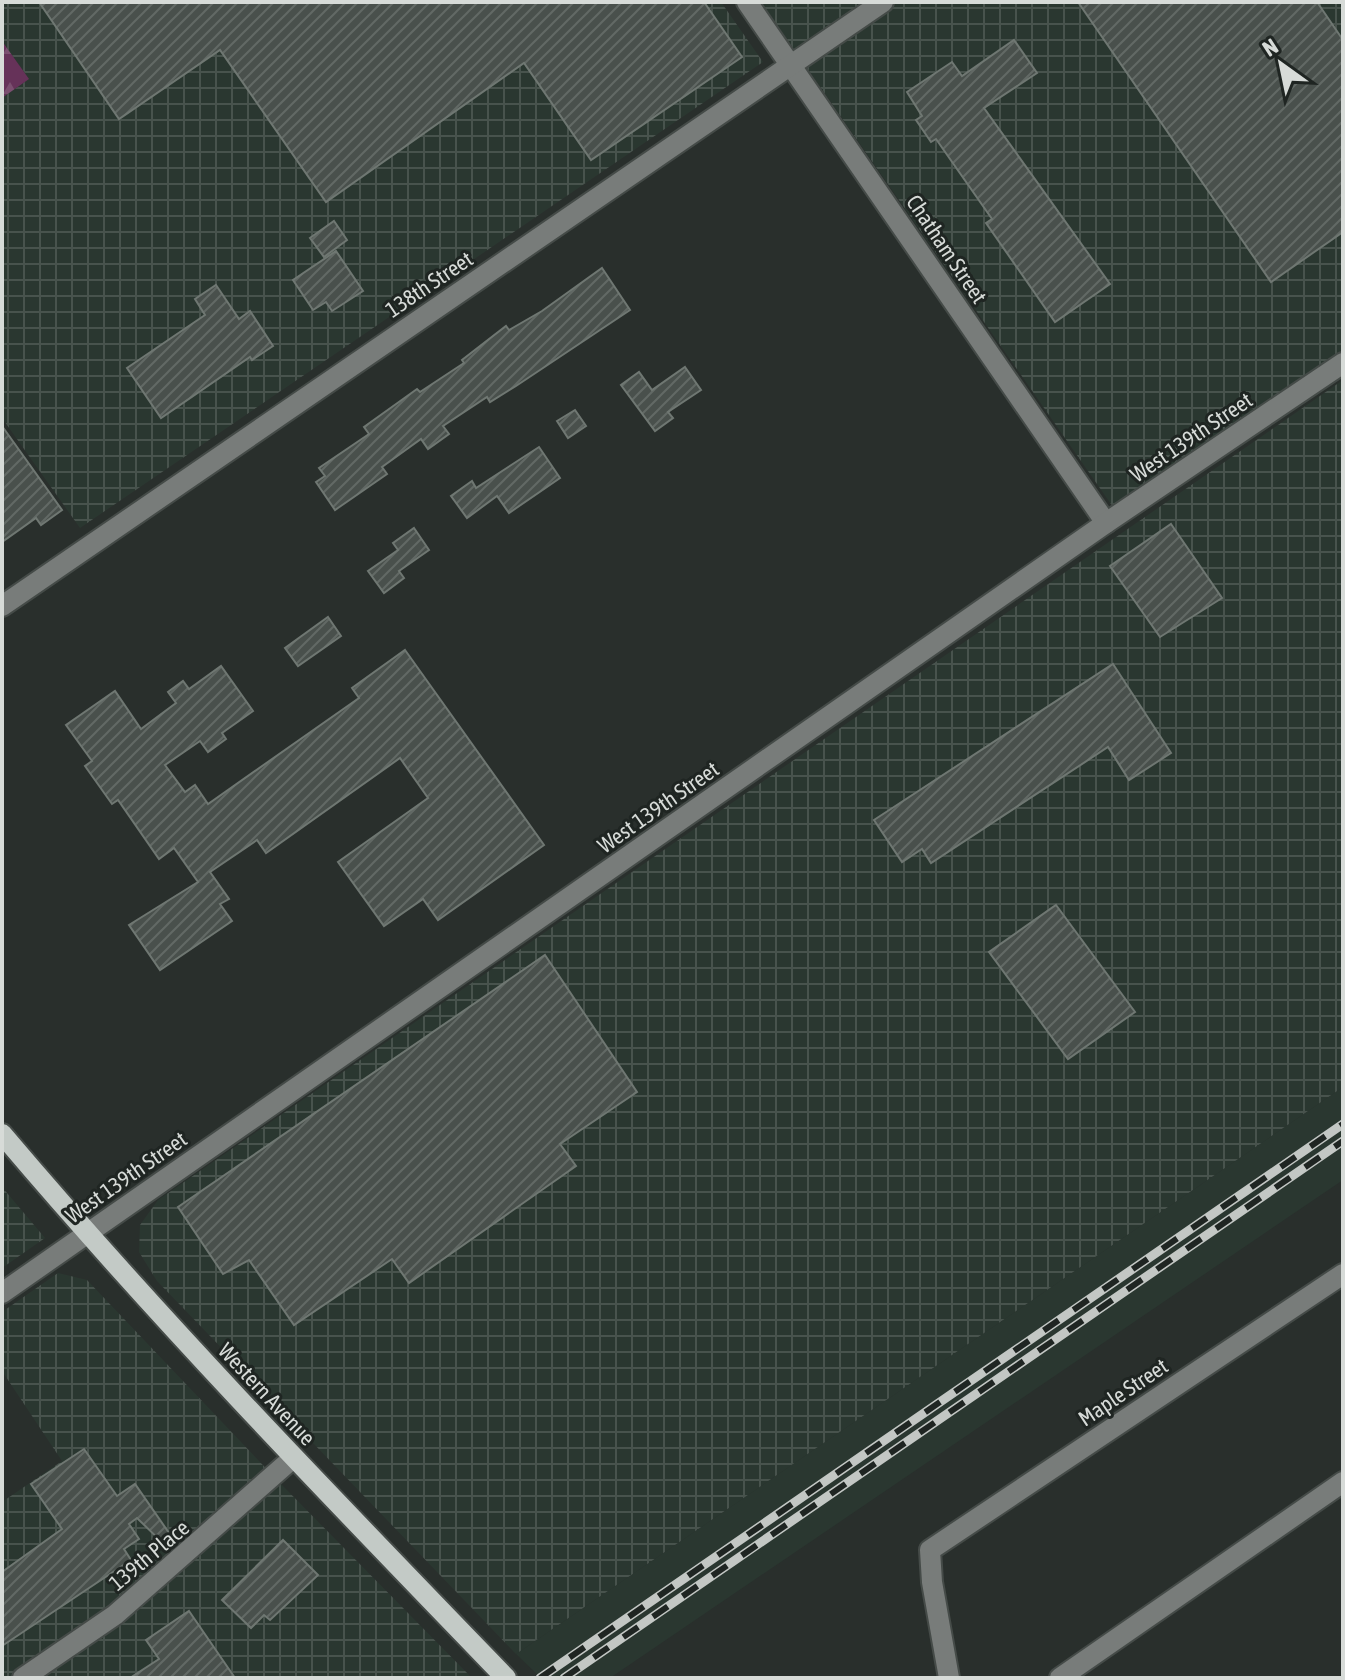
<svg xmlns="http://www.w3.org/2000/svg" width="1345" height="1680" font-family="'Asap Condensed',sans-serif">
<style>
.built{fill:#2a3730}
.industrial{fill:url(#industrial-grid)}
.forest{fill:url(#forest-firs)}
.building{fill:url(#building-hatch);stroke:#6f7772;stroke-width:2}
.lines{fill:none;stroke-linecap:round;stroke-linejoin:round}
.minor-casing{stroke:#454b48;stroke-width:24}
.major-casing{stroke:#454b48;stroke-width:24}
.minor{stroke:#787c7a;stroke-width:20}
.major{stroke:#c3cac6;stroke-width:20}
.rail-casing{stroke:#c3c7c4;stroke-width:9}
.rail{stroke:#1f2522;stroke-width:6;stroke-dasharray:18;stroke-linecap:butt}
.labels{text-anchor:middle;stroke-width:6;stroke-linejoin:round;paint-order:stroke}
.street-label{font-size:22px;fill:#d7dbd8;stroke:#1f2522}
</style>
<defs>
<pattern id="industrial-grid" width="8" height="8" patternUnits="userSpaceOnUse" patternTransform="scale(2)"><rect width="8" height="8" fill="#2a3730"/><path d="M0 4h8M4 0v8" fill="none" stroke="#48534d"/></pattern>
<pattern id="forest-firs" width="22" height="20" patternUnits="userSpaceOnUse" patternTransform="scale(2)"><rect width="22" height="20" fill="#663259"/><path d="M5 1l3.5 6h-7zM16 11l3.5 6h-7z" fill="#7b4f70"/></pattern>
<pattern id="building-hatch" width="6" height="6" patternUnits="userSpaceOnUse" patternTransform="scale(2)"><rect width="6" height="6" fill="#49504c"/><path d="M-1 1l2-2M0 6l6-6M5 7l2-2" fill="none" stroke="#626965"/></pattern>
</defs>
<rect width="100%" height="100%" fill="#292f2c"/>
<!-- built -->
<path class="built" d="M1343,1087V1180L610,1678H541L516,1654Z"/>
<!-- industrial -->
<g class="industrial">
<path d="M2,2H721L763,62L80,528L2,418V98L29,79L2,41Z"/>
<path d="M761,2H1343V349L1113,507Z"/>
<path d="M1343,380V1087L516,1654L157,1281L139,1252L140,1225L158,1200Z"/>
<path d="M2,1187L45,1238L2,1268Z"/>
<path d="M58,1273L87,1280L279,1482L472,1678H2V1502L62,1461L2,1371V1312Z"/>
</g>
<!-- forest -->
<path class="forest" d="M2,41L29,79L2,98Z"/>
<!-- building -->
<g class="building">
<path d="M39,2H704L742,57L591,160L524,63L326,202L220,50L119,119Z"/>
<path d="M1078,2H1317L1343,40V232L1271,282Z"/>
<path d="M1014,40L1037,73L984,108L1110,284L1055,322L986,223L992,219L936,139L931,142L916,120L922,116L907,92L952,62L962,76Z"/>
<path d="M334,221L347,240L324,257L310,238Z"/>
<path d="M336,251L363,291L332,311L326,302L313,310L293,280Z"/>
<path d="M602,268L630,310L516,386L490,402L487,397L443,426L449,434L428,449L421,439L382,467L387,474L335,510L316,482L325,476L319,468L369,434L364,427L417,389L420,392L464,363L462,360L506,326L509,330L542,311Z"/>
<path d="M216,285L239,319L250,311L273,346L252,360L250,357L161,418L127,368L205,315L195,299Z"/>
<path d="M685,367L701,390L668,412L673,418L655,431L621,385L639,372L652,390Z"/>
<path d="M575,410L586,426L568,438L557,421Z"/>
<path d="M2,426L62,510L41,525L36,518L2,542Z"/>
<path d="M539,447L560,478L509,513L497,496L467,518L451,496L472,481L476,488Z"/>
<path d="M1171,524L1222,598L1160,637L1110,566Z"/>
<path d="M414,528L429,550L399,571L404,578L384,593L368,571L398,550L393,543Z"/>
<path d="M328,617L341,636L298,666L285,648Z"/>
<path d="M405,650L544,845L438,920L423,899L384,926L338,862L428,798L400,758L266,853L257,840L210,872L229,899L220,904L232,921L160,970L129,925L198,882L174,848L159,859L118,800L112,804L85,766L92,761L66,725L115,691L141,729L176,703L168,692L183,681L189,689L221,666L253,711L222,733L226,739L208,752L200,741L165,765L185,792L195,785L208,804L359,698L352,688Z"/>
<path d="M1113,664L1171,753L1129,780L1108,747L931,863L922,849L902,862L874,820Z"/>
<path d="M1056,905L1135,1012L1068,1059L989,952Z"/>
<path d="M545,955L637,1092L560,1144L576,1166L409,1283L392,1259L294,1325L249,1260L223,1274L178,1207Z"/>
<path d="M84,1449L117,1496L135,1484L176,1543L169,1549L137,1518L129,1524L139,1539L124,1549L131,1560L2,1646V1572L62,1529L31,1484Z"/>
<path d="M283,1540L318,1575L270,1620L264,1615L251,1628L222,1600Z"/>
<path d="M189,1611L235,1678H130L159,1659L146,1640Z"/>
</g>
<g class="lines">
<defs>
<g id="minor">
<path d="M747,2L1106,523"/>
<path d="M2,606L883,2"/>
<path d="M2,1293L1106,523L1343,363"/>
<path d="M23,1678L115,1615L293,1458"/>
<path d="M949,1678L932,1582L930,1550L1343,1274"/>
<path d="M1060,1678L1343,1482"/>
</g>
<path id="major" d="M2,1134C162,1323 334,1500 506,1678"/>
</defs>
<!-- minor casing -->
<use href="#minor" class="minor-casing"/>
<!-- major casing -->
<use href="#major" class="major-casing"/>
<!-- minor -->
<use href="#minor" class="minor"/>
<!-- major -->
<use href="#major" class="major"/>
<defs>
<g id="rail">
<path d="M540,1678L1343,1124"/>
<path d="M564,1678L1343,1141"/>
</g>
</defs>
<!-- rail casing -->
<use href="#rail" class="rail-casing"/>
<!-- rail -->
<use href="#rail" class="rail"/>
</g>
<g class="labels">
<!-- street labels -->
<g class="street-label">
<text transform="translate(947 249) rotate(56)" y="8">Chatham Street</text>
<text transform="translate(429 284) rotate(-34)" y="8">138th Street</text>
<text transform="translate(1191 437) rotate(-34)" y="8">West 139th Street</text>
<text transform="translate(658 807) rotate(-35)" y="8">West 139th Street</text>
<text transform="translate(126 1177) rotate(-35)" y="8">West 139th Street</text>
<text transform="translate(1123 1392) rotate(-34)" y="8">Maple Street</text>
<text transform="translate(267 1394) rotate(47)" y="8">Western Avenue</text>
<text transform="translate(149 1555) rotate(-40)" y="8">139th Place</text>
</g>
</g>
<!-- border -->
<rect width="1345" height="1680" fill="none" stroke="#d7dbd8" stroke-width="8"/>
<!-- north arrow -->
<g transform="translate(1281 64) rotate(327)" stroke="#1f2522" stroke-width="6" paint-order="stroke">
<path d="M0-6L14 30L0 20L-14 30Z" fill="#d7dbd8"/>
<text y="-12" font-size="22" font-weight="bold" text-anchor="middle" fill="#d7dbd8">N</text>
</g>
</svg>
